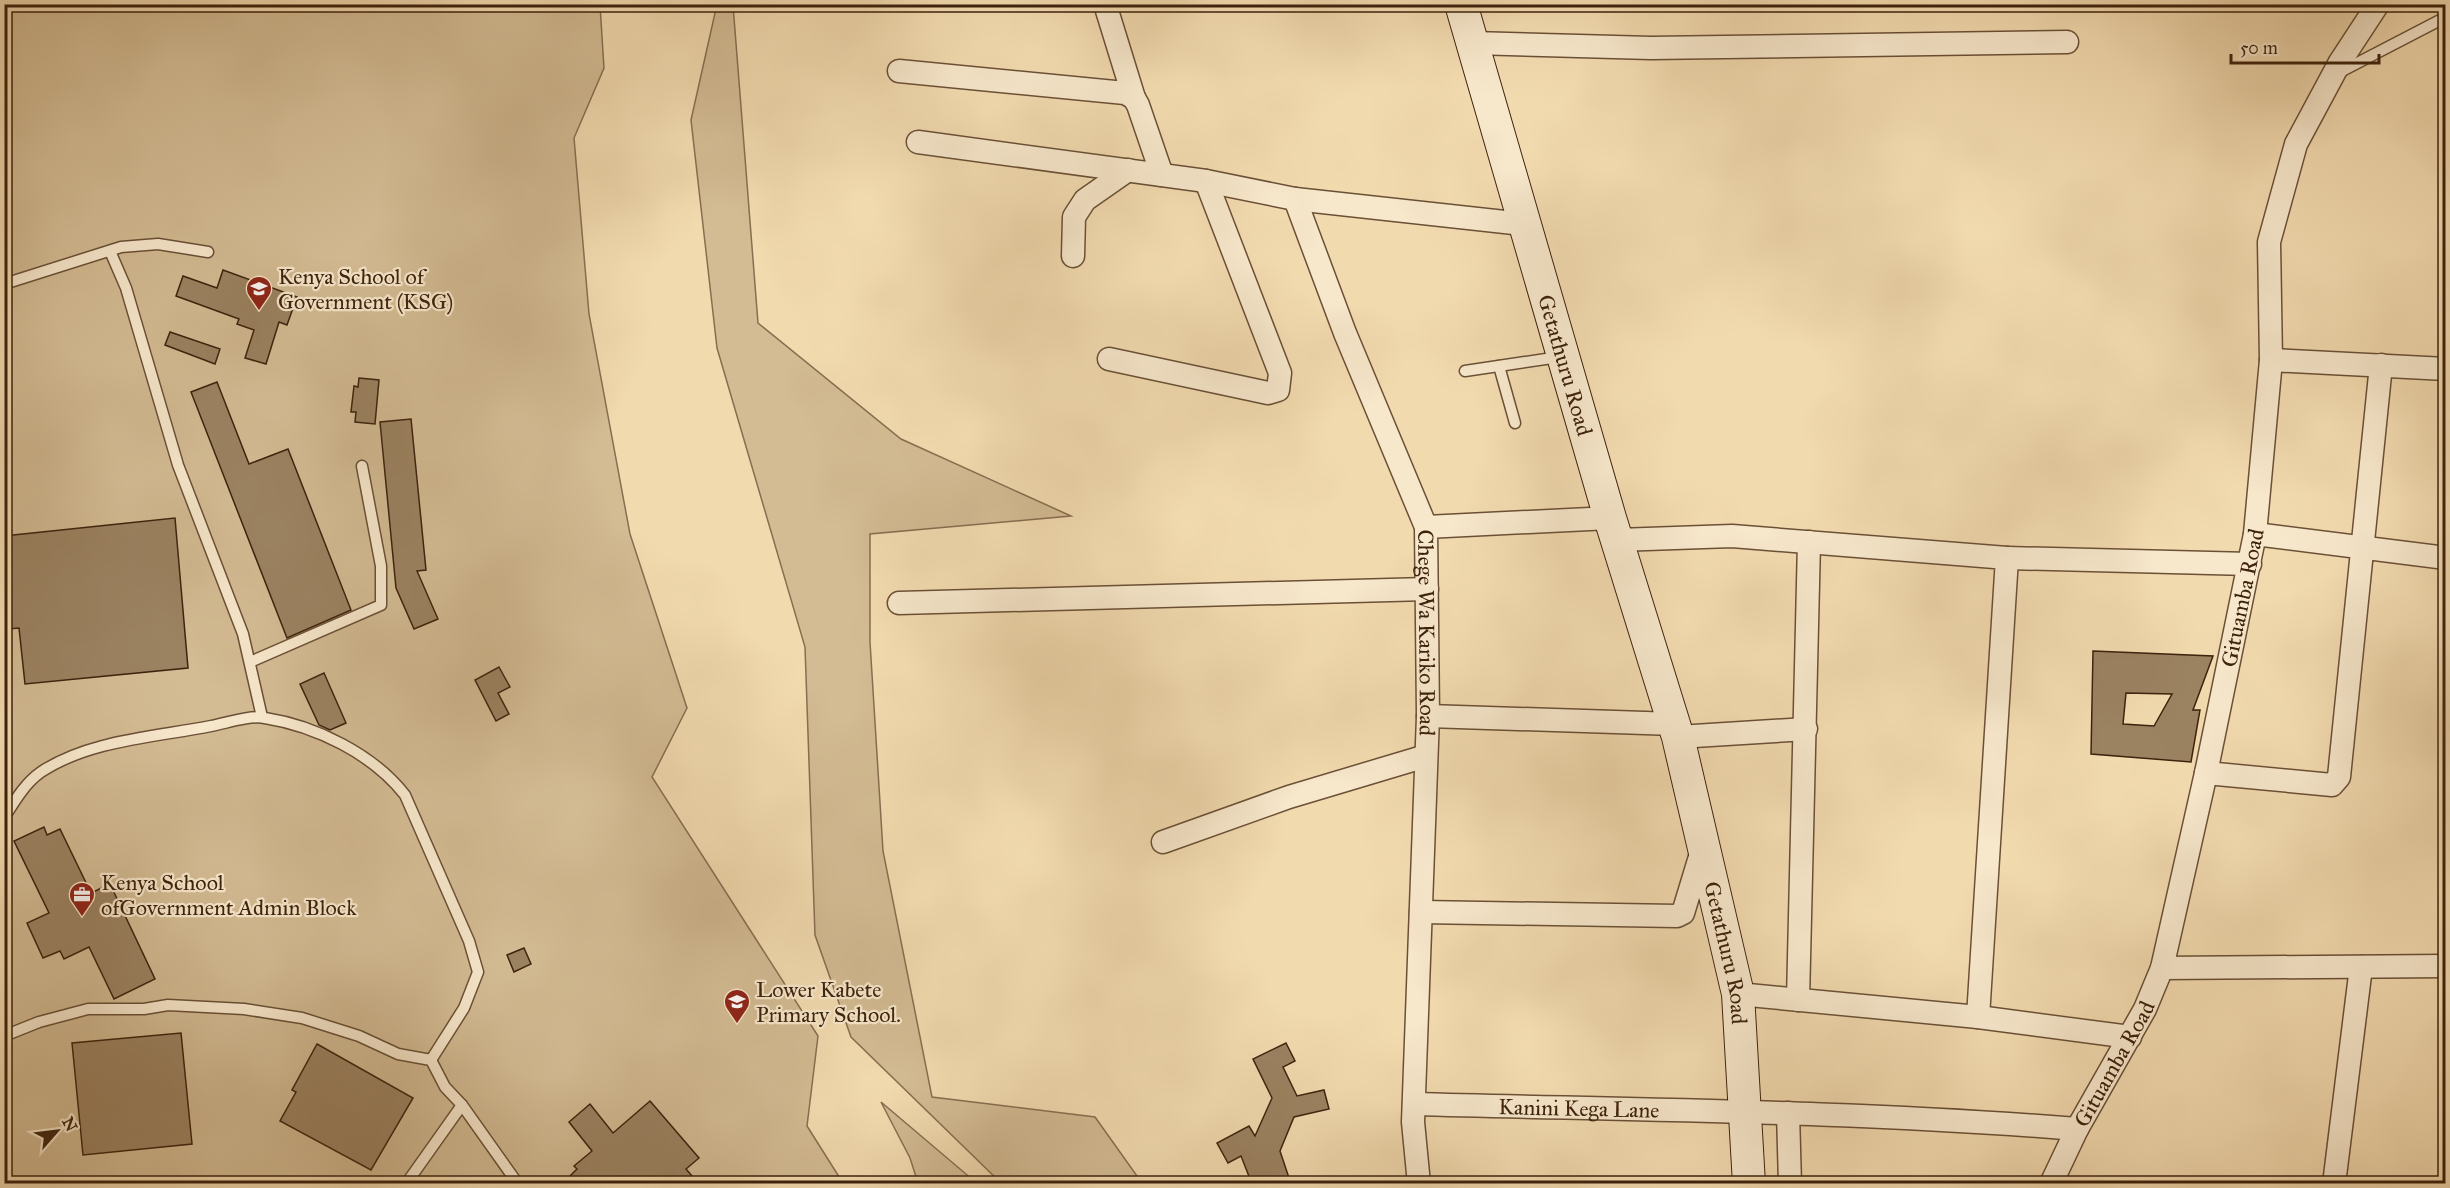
<svg xmlns="http://www.w3.org/2000/svg" width="2450" height="1188" font-family="'IM FELL Great Primer',serif">
<style>
.green{fill:#d3bb93;stroke:#886e50;stroke-width:1.5}
.building{fill:#9b8261;stroke:#3d220d;stroke-width:1.5;fill-rule:evenodd}
.lines{fill:none;stroke-linecap:round;stroke-linejoin:round}
.service-casing{stroke:#6a5036;stroke-width:13}
.minor-casing{stroke:#6a5036;stroke-width:25}
.secondary-casing{stroke:#3d220d;stroke-width:34}
.service{stroke:#f7e7cb;stroke-width:10}
.minor{stroke:#f7e7cb;stroke-width:22}
.secondary{stroke:#f7e7cb;stroke-width:32}
.labels{text-anchor:middle;stroke-width:4.5;stroke-linejoin:round;paint-order:stroke}
.poi-label{font-size:22px;fill:#3d220d;stroke:#f7e7cb;text-anchor:start}
.street-label{font-size:22px;fill:#3d220d;stroke:#f7e7cb}
</style>
<rect width="100%" height="100%" fill="#f2daaf"/>
<filter id="stains"><feTurbulence type="fractalNoise" baseFrequency=".00333" numOctaves="4"/><feColorMatrix values="0 0 0 0 .2 0 0 0 0 .09 0 0 0 0 .02 0 0 0 .5 -.17"/></filter>
<radialGradient id="worn" r=".72"><stop offset=".6" stop-color="#630" stop-opacity="0"/><stop offset="1" stop-color="#630" stop-opacity=".3"/></radialGradient>
<!-- green -->
<g class="green">
<path d="M717,4L733,5L758,323L901,439L1071,516L870,534V642L883,851L932,1097L1095,1117L1142,1183H1001L851,1037L815,935L805,647L717,348L691,120Z"/>
<path d="M4,5H600L604,68L574,138L589,314L630,534L687,708L652,777L818,1036L807,1126L843,1183H5Z"/>
<path d="M881,1102L973,1180L978,1183H918L910,1158Z"/>
</g>
<!-- building -->
<g class="building">
<path d="M223,270L297,297L287,325L279,322L266,364L245,358L254,330L237,324L239,319L176,296L183,276L217,288Z"/>
<path d="M170,332L220,349L215,364L165,345Z"/>
<path d="M359,378L379,380L375,424L355,422L356,412H351L354,386L358,387Z"/>
<path d="M217,382L249,464L288,449L351,610L287,638L191,392Z"/>
<path d="M411,419L426,570L417,571L438,619L414,629L396,588L380,422Z"/>
<path d="M175,518L188,668L25,684L19,628L8,629L4,597V536Z"/>
<path d="M2093,651L2213,656L2193,710H2200L2191,762L2091,754ZM2126,693L2172,694L2154,726L2123,724Z"/>
<path d="M499,667L510,687L498,693L509,714L496,721L475,680Z"/>
<path d="M324,673L346,723L330,730L319,725L300,684Z"/>
<path d="M44,827L47,835L60,829L91,893L110,884L155,979L114,999L89,947L64,959L60,951L43,958L27,923L49,913L14,841Z"/>
<path d="M524,948L531,964L514,972L507,955Z"/>
<path d="M181,1033L192,1144L83,1155L72,1043Z"/>
<path d="M1286,1043L1295,1061L1283,1067L1297,1096L1324,1090L1329,1109L1294,1117L1280,1151L1291,1184H1252L1241,1156L1228,1163L1217,1143L1249,1126L1255,1136L1272,1098L1253,1059Z"/>
<path d="M317,1044L413,1098L371,1170L280,1121L296,1092L292,1090Z"/>
<path d="M650,1101L699,1158L686,1169L699,1184H562L577,1169L574,1166L592,1151L569,1122L590,1104L613,1133Z"/>
</g>
<g class="lines">
<defs>
<g id="service">
<path d="M2340,72L2446,17"/>
<path d="M110,251L126,288L178,465L243,634L262,717"/>
<path d="M4,284L121,247L158,244L208,252"/>
<path d="M1499,366L1515,423"/>
<path d="M1465,371L1559,357"/>
<path d="M250,662L381,605V566L362,466"/>
<path d="M4,818C14,802 25,783 41,772C89,740 156,737 211,726C227,723 249,715 265,718C316,726 373,754 405,795L469,941L478,972L464,1008L431,1060"/>
<path d="M4,1036L39,1022L88,1009H144L168,1005L244,1009L302,1018L359,1036L398,1054L431,1060L445,1087L462,1105L518,1184"/>
<path d="M406,1184L462,1105"/>
</g>
<g id="minor">
<path d="M1105,4L1134,98"/>
<path d="M1473,43L1651,48L2067,42"/>
<path d="M899,71L1125,93L1134,98L1138,105L1162,175"/>
<path d="M918,142L1206,181L1295,199L1523,224"/>
<path id="s1" d="M1295,199L1345,333L1426,527L1428,716L1413,1122L1419,1184"/>
<path d="M1073,256L1074,217L1085,200L1128,170"/>
<path d="M1109,359L1268,393L1278,390L1280,373L1206,181"/>
<path d="M2271,360L2446,369"/>
<path d="M1426,527L1610,518"/>
<path d="M2255,534L2446,558"/>
<path d="M1618,540L1732,536L2007,558L1978,1017"/>
<path d="M2007,558L2250,564"/>
<path d="M899,603L1427,589"/>
<path d="M1428,716L1675,724"/>
<path d="M1678,737L1806,729"/>
<path d="M2206,773L2332,785L2339,777L2381,365"/>
<path d="M1163,842L1289,797L1426,756"/>
<path d="M1421,912L1677,916L1683,913L1703,847"/>
<path d="M2162,968L2446,966"/>
<path d="M1738,994L1978,1017L2130,1037"/>
<path d="M1798,1000L1809,542"/>
<path id="s2" d="M1414,1104C1635,1110 1856,1111 2077,1129"/>
<path d="M1788,1113L1790,1184"/>
<path id="s3" d="M2051,1184L2077,1129L2145,1009L2162,968L2206,773L2255,534L2271,360L2269,242L2296,144L2340,62L2378,4"/>
<path d="M2334,1184L2361,967"/>
</g>
<g id="secondary">
<path id="s4" d="M1461,4L1610,518L1678,737L1738,994L1749,1184"/>
</g>
</defs>
<!-- service casing -->
<use href="#service" class="service-casing"/>
<!-- minor casing -->
<use href="#minor" class="minor-casing"/>
<!-- secondary casing -->
<use href="#secondary" class="secondary-casing"/>
<!-- service -->
<use href="#service" class="service"/>
<!-- minor -->
<use href="#minor" class="minor"/>
<!-- secondary -->
<use href="#secondary" class="secondary"/>
</g>
<!-- icons -->
<defs>
<symbol id="university-pin" viewBox="-11 -11 22 30"><path d="M0 17L-7.5 6A9.5 9.5 0 1 1 7.5 6Z" fill="#8f2418" stroke="#f7e7cb"/><path d="M0-5L7-2L0 1L-7-2ZM-4 1L0 2.5L4 1V4Q0 6-4 4Z" fill="#fff"/></symbol>
<symbol id="office-pin" viewBox="-11 -11 22 30"><path d="M0 17L-7.5 6A9.5 9.5 0 1 1 7.5 6Z" fill="#8f2418" stroke="#f7e7cb"/><path d="M-6-3h4V-5.5h4V-3h4V5H-6ZM-1-4.5V-3h2v-1.5ZM-6 0V1H6V0Z" fill="#fff"/></symbol>
<symbol id="school-pin" viewBox="-11 -11 22 30"><path d="M0 17L-7.5 6A9.5 9.5 0 1 1 7.5 6Z" fill="#8f2418" stroke="#f7e7cb"/><path d="M0-5L7-2L0 1L-7-2ZM-4 1L0 2.5L4 1V4Q0 6-4 4Z" fill="#fff"/></symbol>
</defs>
<g fill-rule="evenodd">
<use href="#university-pin" x="244" y="274" width="30" height="40"/>
<use href="#office-pin" x="67" y="880" width="30" height="40"/>
<use href="#school-pin" x="722" y="987" width="30" height="40"/>
</g>
<g class="labels">
<!-- poi labels -->
<g class="poi-label">
<text x="278" y="284">Kenya School of<tspan x="278" dy="25">Government (KSG)</tspan></text>
<text x="101" y="890">Kenya School<tspan x="101" dy="25">ofGovernment Admin Block</tspan></text>
<text x="756" y="997">Lower Kabete<tspan x="756" dy="25">Primary School.</tspan></text>
</g>
<!-- street labels -->
<g class="street-label">
<text dy="8" stroke="none"><textPath href="#s4" startOffset="376">Getathuru Road</textPath></text>
<text dy="8" stroke="none"><textPath href="#s3" startOffset="622">Gituamba Road</textPath></text>
<text dy="8" stroke="none"><textPath href="#s1" startOffset="459">Chege Wa Kariko Road</textPath></text>
<text dy="8" stroke="none"><textPath href="#s4" startOffset="986">Getathuru Road</textPath></text>
<text dy="8" stroke="none"><textPath href="#s3" startOffset="136">Gituamba Road</textPath></text>
<text dy="8" stroke="none"><textPath href="#s2" startOffset="165">Kanini Kega Lane</textPath></text>
</g>
</g>
<!-- margin -->
<rect width="2450" height="1188" fill="none" stroke="#f2daaf" stroke-width="24"/>
<rect x="6" y="6" width="2438" height="1176" fill="none" stroke="#3d220d" stroke-width="3"/>
<rect x="12" y="12" width="2426" height="1164" fill="none" stroke="#3d220d" stroke-width="1.5"/>
<!-- north arrow -->
<g transform="translate(57 1131) rotate(62)" stroke="#f7e7cb" stroke-width="4.5" paint-order="stroke">
<path d="M0-4.5L10 22L0 15L-10 22Z" fill="#3d220d"/>
<text y="-9" font-size="16" font-weight="bold" text-anchor="middle" fill="#3d220d">N</text>
</g>
<!-- scale -->
<path d="M2231 54v9h148v-9" fill="none" stroke="#3d220d" stroke-width="3"/>
<text x="2240" y="54" font-size="18" fill="#3d220d" stroke="#f7e7cb" stroke-width="4.5" paint-order="stroke">50 m</text>
<rect width="100%" height="100%" filter="url(#stains)"/>
<rect width="100%" height="100%" fill="url(#worn)"/>
</svg>
